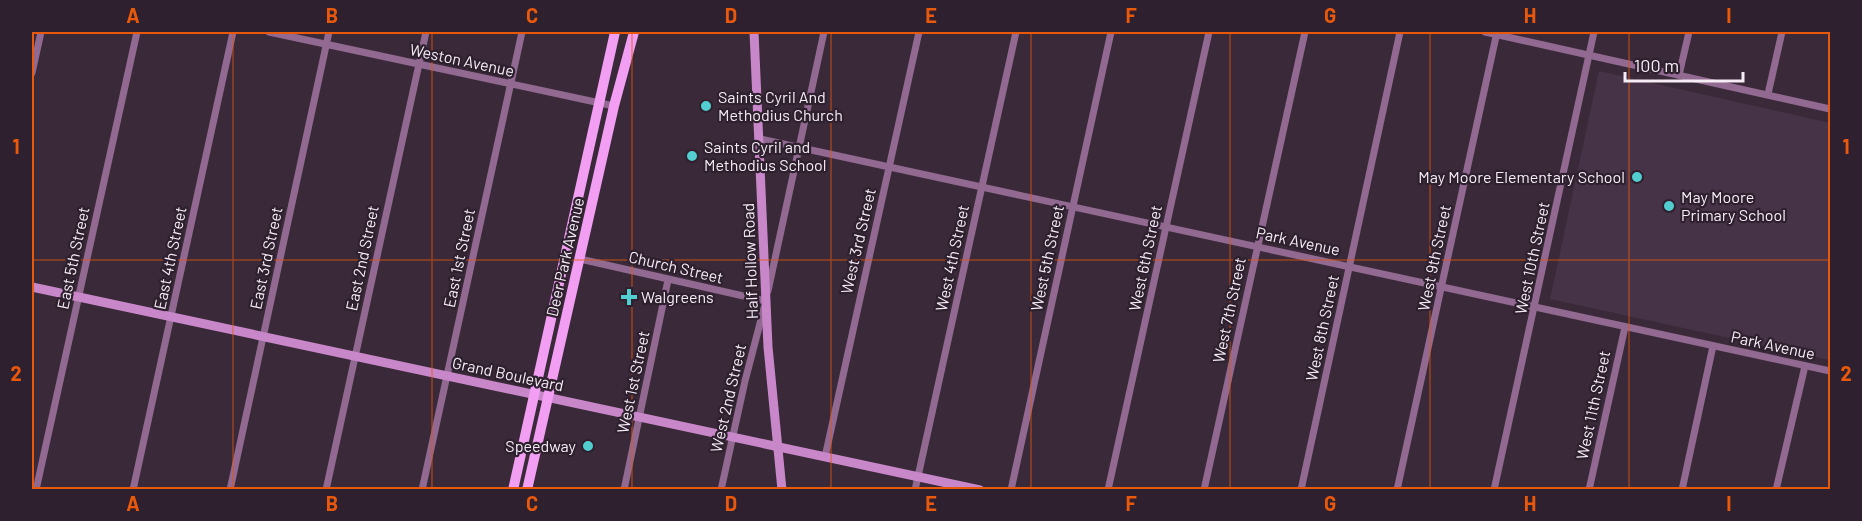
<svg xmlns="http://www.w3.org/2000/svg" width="1862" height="521" font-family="Barlow,sans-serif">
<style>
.built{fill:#473347}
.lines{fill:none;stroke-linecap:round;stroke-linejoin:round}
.street{stroke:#916991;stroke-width:7}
.secondary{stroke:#c887c8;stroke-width:9}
.primary{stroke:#f29ef2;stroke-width:10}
.grid{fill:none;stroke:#e8590c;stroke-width:1.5;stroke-opacity:0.55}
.poi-dot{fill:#52cdd0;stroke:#2f202f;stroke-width:2}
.labels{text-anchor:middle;stroke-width:4.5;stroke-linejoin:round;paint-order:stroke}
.street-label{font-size:16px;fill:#f6ecf6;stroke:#2f202f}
.poi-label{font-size:16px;fill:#f6ecf6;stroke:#2f202f;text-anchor:start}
.neatline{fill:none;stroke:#e8590c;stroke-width:2}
.grid-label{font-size:20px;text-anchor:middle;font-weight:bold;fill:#e8590c}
</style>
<rect width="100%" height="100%" fill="#3a2a39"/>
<!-- built -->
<path class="built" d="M1599,71L1830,123V360L1550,299Z"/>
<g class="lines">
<!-- street -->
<g class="street">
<path d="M269,32L614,106"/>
<path d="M1485,32L1830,109"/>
<path d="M32,73L41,32"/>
<path d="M1679,75L1689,32"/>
<path d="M1768,94L1782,32"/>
<path d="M760,139L1830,371"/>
<path d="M580,259L766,301"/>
<path d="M768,291L824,32"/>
<path d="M825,457L919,32"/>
<path d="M36,490L137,32"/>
<path d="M133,490L233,32"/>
<path d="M230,490L329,32"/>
<path d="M326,490L426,32"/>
<path d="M422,490L522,32"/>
<path d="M624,490L668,280"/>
<path d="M721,490L745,381L764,308"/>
<path d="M915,490L1016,32"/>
<path d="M1011,490L1111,32"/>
<path d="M1108,490L1209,32"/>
<path d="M1204,490L1305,32"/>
<path d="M1301,490L1400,32"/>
<path d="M1397,490L1497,32"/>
<path d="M1494,490L1594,32"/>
<path d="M1589,490L1625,327"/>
<path d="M1682,490L1713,346"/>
<path d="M1776,490L1805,366"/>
</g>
<!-- secondary -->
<g class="secondary">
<path d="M754,32L768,347L782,490"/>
<path d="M32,287L980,490"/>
</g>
<!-- primary -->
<g class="primary">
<path d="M513,490L615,32"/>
<path d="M527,490L614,106L634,32"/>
</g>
</g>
<!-- grid -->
<path class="grid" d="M233,32V490M432,32V490M632,32V490M831,32V490M1031,32V490M1230,32V490M1430,32V490M1629,32V490M32,260H1830"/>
<!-- markers -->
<g class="poi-dot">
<circle cx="706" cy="106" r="6"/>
<circle cx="692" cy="156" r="6"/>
<circle cx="1637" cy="177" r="6"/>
<circle cx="1669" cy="206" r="6"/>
<path d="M626 288h6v6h6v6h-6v6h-6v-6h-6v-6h6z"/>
<circle cx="588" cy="446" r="6"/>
</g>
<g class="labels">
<!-- street labels -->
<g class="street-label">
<text transform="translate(462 60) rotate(12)" y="6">Weston Avenue</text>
<text transform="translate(858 241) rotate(-77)" y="6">West 3rd Street</text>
<text transform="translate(1298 241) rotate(12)" y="6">Park Avenue</text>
<text transform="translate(565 257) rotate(-77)" y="6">Deer Park Avenue</text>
<text transform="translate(73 258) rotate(-78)" y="6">East 5th Street</text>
<text transform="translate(170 258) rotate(-78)" y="6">East 4th Street</text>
<text transform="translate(266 258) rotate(-78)" y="6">East 3rd Street</text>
<text transform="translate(362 258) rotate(-78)" y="6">East 2nd Street</text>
<text transform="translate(459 258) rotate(-78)" y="6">East 1st Street</text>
<text transform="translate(952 258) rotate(-78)" y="6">West 4th Street</text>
<text transform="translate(1047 258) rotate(-78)" y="6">West 5th Street</text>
<text transform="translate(1145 258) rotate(-78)" y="6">West 6th Street</text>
<text transform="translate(1434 258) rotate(-78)" y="6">West 9th Street</text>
<text transform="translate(1532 258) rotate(-78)" y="6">West 10th Street</text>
<text transform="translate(750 261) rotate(-92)" y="6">Half Hollow Road</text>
<text transform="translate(676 267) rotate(13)" y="6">Church Street</text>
<text transform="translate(1229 310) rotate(-78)" y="6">West 7th Street</text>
<text transform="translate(1322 328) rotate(-78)" y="6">West 8th Street</text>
<text transform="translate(1773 345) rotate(12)" y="6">Park Avenue</text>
<text transform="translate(508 374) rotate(12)" y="6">Grand Boulevard</text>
<text transform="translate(633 382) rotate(-78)" y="6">West 1st Street</text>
<text transform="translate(728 398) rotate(-77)" y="6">West 2nd Street</text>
<text transform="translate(1593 405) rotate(-78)" y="6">West 11th Street</text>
</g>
<!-- poi labels -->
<g class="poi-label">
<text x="718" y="103">Saints Cyril And<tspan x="718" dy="18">Methodius Church</tspan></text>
<text x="704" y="153">Saints Cyril and<tspan x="704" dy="18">Methodius School</tspan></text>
<text x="1625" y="183" text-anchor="end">May Moore Elementary School</text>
<text x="1681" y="203">May Moore<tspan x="1681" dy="18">Primary School</tspan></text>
<text x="641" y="303">Walgreens</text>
<text x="576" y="452" text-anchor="end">Speedway</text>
</g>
</g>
<!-- border -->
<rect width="1862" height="521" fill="none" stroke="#2f202f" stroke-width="66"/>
<!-- scale -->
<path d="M1625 72v9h118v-9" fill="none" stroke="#f6ecf6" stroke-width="3"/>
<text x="1634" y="72" font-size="18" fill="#f6ecf6" stroke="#2f202f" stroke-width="4.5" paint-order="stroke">100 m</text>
<rect x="33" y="33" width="1796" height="455" class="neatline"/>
<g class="grid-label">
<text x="133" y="23">A</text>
<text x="332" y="23">B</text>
<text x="532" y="23">C</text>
<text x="731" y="23">D</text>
<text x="931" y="23">E</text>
<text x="1131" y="23">F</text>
<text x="1330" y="23">G</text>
<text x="1530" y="23">H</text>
<text x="1729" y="23">I</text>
<text x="16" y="154">1</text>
<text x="1846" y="154">1</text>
<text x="16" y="381">2</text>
<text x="1846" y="381">2</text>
<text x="133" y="511">A</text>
<text x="332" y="511">B</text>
<text x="532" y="511">C</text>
<text x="731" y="511">D</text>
<text x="931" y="511">E</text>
<text x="1131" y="511">F</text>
<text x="1330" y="511">G</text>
<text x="1530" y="511">H</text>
<text x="1729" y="511">I</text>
</g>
</svg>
